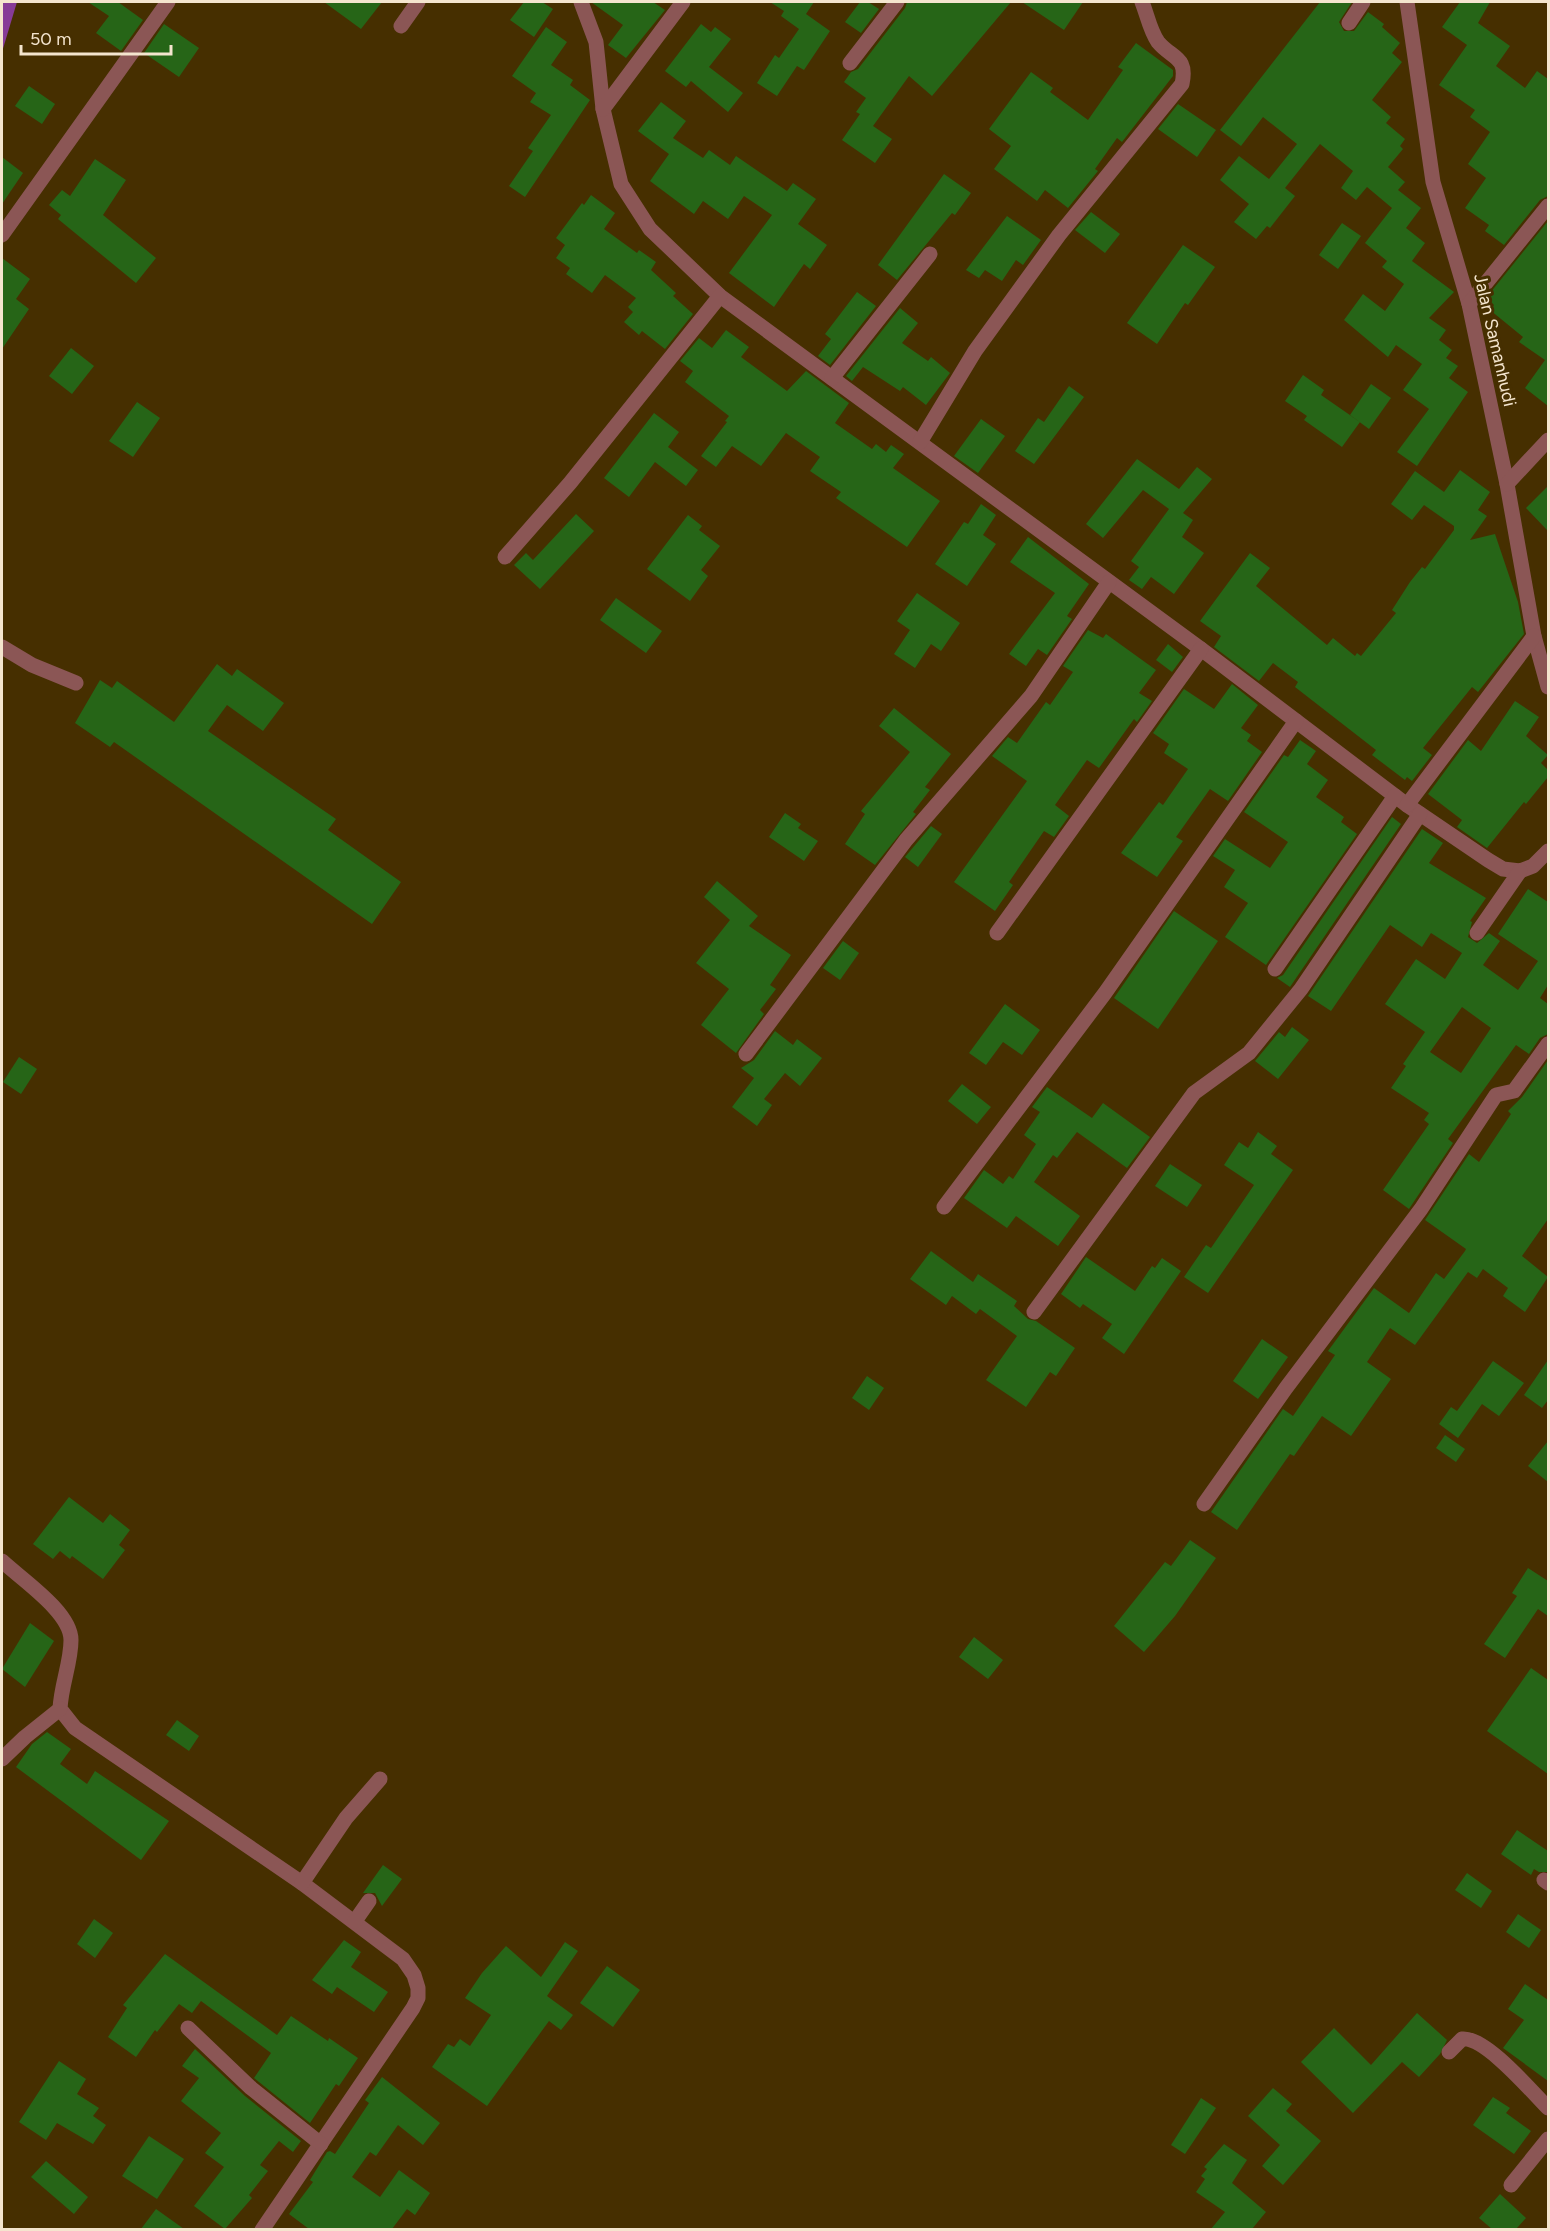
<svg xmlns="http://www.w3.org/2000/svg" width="1550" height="2231" font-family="Figtree,sans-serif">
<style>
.forest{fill:#873b97}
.building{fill:#266517;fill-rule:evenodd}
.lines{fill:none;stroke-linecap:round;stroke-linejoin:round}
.minor{stroke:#8b5655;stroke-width:15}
.labels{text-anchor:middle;stroke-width:6;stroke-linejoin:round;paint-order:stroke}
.street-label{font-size:18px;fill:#f4e5ce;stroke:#462f00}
</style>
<rect width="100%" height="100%" fill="#462f00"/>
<!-- forest -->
<path class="forest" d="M2,2H17L2,52Z"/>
<!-- building -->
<g class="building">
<path d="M88,2H118L143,20L121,51L96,33L109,16Z"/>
<path d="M324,2H382L361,29Z"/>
<path d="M524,2H542L553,9L534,37L510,20Z"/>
<path d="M591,2H653L665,10L626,58L608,45L623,25Z"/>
<path d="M770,2H814L806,14L830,31L804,70L797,66L777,96L757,83L775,55L779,58L799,29L781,16L784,11Z"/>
<path d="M860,2H868L879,9L861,33L845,22Z"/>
<path d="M907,2H1011L932,96L909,76L873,126L892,139L875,163L842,140L860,114L856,112L866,98L844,82L851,72L858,69L905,8Z"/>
<path d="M1022,2H1083L1064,30Z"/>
<path d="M1320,2H1352L1339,22L1344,31H1354L1368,12L1384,24L1382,27L1400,43L1392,53L1402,62L1372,100L1391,117L1386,123L1405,139L1400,146L1403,149L1388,167L1405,182L1398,190L1421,208L1406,228L1425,243L1412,261L1454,292L1429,318L1446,330L1439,340L1452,350L1446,358L1458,366L1449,378L1468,392L1417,466L1397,452L1429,409L1403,390L1422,364L1396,345L1388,357L1344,320L1363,294L1385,311L1404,284L1382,267L1387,261L1365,243L1392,208L1367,187L1356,200L1341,188L1353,171L1320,144L1285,188L1295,196L1270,228L1267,226L1256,239L1234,222L1249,204L1220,180L1239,156L1269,179L1297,144L1263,117L1241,146L1220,130Z"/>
<path d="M1460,2H1490L1478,23L1510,46L1496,66L1525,88L1537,71L1548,79V196L1540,200L1504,245L1485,231L1489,225L1465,208L1486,178L1468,164L1490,132L1470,117L1475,110L1439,85L1467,45L1442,27Z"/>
<path d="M164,24L199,48L179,77L144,53Z"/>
<path d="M701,24L711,32L715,27L731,39L709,67L743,93L728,112L691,81L686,87L665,71Z"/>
<path d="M546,27L567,42L551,65L573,80L570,85L590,100L525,197L509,186L533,151L528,148L551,115L530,102L536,93L512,76Z"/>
<path d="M1136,43L1173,70V76L1122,142L1117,138L1095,169L1098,171L1068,208L1045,190L1037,201L994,169L1011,146L989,129L1031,72L1053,88L1050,92L1088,120L1123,70L1118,67Z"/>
<path d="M29,86L55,104L42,124L15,106Z"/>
<path d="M661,102L686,121L673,138L703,158L709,150L730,165L736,156L787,191L793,183L816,199L798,224L827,245L810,269L804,264L774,307L729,273L772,215L744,196L728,219L703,201L694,214L650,181L669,154L638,131Z"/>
<path d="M1178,104L1216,130L1197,157L1158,129Z"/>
<path d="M2,157L23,173L2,204Z"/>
<path d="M95,159L126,180L103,215L156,258L136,283L58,219L61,215L49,205L62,190L70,196Z"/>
<path d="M944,174L971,193L955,215L952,213L897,280L878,265Z"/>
<path d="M591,195L615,213L604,229L637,253L639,250L656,262L651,270L676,293L673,296L693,314L665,349L642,331L639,335L624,322L633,312L628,307L636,298L605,275L592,293L566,274L570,268L556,258L565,245L556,238L582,203L584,205Z"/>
<path d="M1091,212L1120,234L1105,253L1075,230Z"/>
<path d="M1007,216L1041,240L1023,265L1016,260L1002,281L985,270L979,278L966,270Z"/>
<path d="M1548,221V406L1525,388L1545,360L1519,342L1523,337L1490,310L1494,305L1486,298Z"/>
<path d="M1342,223L1361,236L1338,269L1319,255Z"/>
<path d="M1183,245L1215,267L1188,305L1185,303L1157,344L1127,323Z"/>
<path d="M2,258L30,279L16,299L29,309L2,349Z"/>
<path d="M857,292L876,306L830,365L818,356L831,339L825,334Z"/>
<path d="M900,308L918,323L902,343L928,361L931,357L950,373L926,405L903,387L900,391L863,367L852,381L846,376Z"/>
<path d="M726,330L749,347L741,357L787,391L806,371L849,403L835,423L872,449L876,444L886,452L891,445L904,454L893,468L940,501L907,547L836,498L841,492L810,471L820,457L786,433L761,466L732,446L716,467L701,456L727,422L725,421L729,416L685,382L693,371L680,361L699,338L712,348Z"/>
<path d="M71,348L94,366L72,394L49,376Z"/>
<path d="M1303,375L1324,390L1321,395L1360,422L1342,447L1304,420L1307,416L1285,401Z"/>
<path d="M1371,384L1391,398L1369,429L1350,415Z"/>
<path d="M1069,386L1084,397L1034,464L1015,451L1038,418L1044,422Z"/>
<path d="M137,402L160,418L133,457L109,441Z"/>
<path d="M654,413L679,432L668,447L698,470L686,486L655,462L629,497L604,478Z"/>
<path d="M981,419L1005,436L978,473L954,456Z"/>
<path d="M1137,459L1179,489L1197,467L1212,479L1183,513L1193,520L1182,537L1204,553L1174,594L1151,577L1142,589L1129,580L1139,567L1131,561L1169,509L1143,490L1103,538L1086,524Z"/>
<path d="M1460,470L1490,492L1478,510L1487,516L1470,540L1495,534L1518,602L1524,634L1478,692L1472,687L1423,748L1432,755L1412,781L1407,777L1405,780L1372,755L1376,750L1295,687L1298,682L1273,663L1259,681L1214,647L1221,636L1200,621L1250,553L1270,568L1256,586L1327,645L1333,638L1355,656L1357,653L1361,656L1396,613L1392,610L1410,582L1422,567L1425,569L1454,530V526L1424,505L1412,520L1391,504L1415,471L1444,492Z"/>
<path d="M1548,486V531L1526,508Z"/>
<path d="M981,504L996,515L983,535L996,544L967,586L935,564L964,522L968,524Z"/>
<path d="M576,514L594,531L540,589L514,565L526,553L533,560Z"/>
<path d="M688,515L702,526L699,530L720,546L701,570L708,576L690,601L647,569Z"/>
<path d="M1028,537L1089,584L1067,616L1072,619L1047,655L1038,649L1026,666L1009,654L1055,593L1010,562Z"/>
<path d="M917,593L960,623L941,651L931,644L915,668L894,654L910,630L897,621Z"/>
<path d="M616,598L662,631L646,653L600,620Z"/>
<path d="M1088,630L1103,638L1106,634L1156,670L1139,693L1152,701L1137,722L1134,719L1099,768L1087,760L1055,805L1069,816L1054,837L1044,831L1009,882L1013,885L995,911L954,882L1027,781L992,756L1008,737L1017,743L1046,702L1050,705L1073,672L1063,666Z"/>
<path d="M1168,644L1183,657L1172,672L1156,660Z"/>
<path d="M217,664L232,676L237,669L284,703L263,731L227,705L208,731L336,819L328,830L401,882L372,924L114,742L110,747L75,723L100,680L112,688L117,681L174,722Z"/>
<path d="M1232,684L1258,705L1241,728L1251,735L1247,741L1262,752L1228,801L1210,789L1176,837L1183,841L1157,877L1121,853L1159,802L1163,805L1188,769L1164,753L1169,744L1153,733L1184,689L1214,709Z"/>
<path d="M1515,701L1539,717L1526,736L1548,755L1541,763L1548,770V777L1526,804L1524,802L1487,848L1457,827L1462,820L1428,794L1468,740L1481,751Z"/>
<path d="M894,708L951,754L925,787L930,790L913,812L916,814L875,865L845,844L865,814L861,811L910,752L879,726Z"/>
<path d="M1300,740L1316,751L1307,764L1328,780L1316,797L1344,817L1341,822L1357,834L1266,965L1225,937L1248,903L1224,887L1235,870L1213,856L1225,839L1270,868L1288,842L1244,812L1284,755L1288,757Z"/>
<path d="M785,813L801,824L798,828L818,841L804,861L769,837Z"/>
<path d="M1392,817L1401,824L1290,987L1277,978L1283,975Z"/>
<path d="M931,826L942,834L918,867L905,857Z"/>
<path d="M1422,829L1443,843L1429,863L1486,898L1470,921L1472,922L1468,937L1477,943L1489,933L1500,941L1483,965L1518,990L1538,961L1498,934L1528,889L1548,902V985L1540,998L1548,1004V1034L1540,1038L1529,1054L1516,1045L1448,1139L1453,1143L1409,1209L1383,1190L1429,1124L1424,1120L1429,1113L1391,1088L1406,1066L1403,1064L1425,1032L1385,1004L1416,959L1445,979L1462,953L1431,933L1422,947L1390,925L1331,1011L1308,996ZM1462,1007L1491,1028L1461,1073L1430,1052Z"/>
<path d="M717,881L758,916L749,926L791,955L770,985L776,989L760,1010L764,1014L736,1053L701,1025L729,989L696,963L730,920L704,897Z"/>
<path d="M1174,911L1218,941L1158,1029L1114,998Z"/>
<path d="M843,941L859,953L840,980L823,968Z"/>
<path d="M1005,1004L1040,1030L1022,1055L1003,1042L986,1065L969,1053Z"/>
<path d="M1292,1027L1309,1040L1278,1079L1255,1061L1279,1032L1285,1037Z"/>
<path d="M775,1031L793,1045L797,1039L822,1058L800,1086L785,1073L764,1099L772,1105L757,1126L732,1107L754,1078L741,1068L754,1060Z"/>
<path d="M19,1057L37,1069L21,1094L3,1082Z"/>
<path d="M1548,1060V1219L1522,1256L1548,1277L1525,1312L1503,1296L1508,1288L1483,1269L1477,1278L1468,1272L1415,1345L1390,1328L1367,1362L1391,1379L1351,1436L1322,1416L1294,1456L1290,1454L1237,1530L1211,1512L1283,1409L1293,1416L1335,1355L1328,1351L1374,1288L1409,1313L1436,1273L1444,1279L1465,1251L1466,1249L1425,1220L1469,1154L1479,1162L1511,1114L1508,1111L1522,1097Z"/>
<path d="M962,1084L991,1107L977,1124L948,1101Z"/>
<path d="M1047,1087L1092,1118L1103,1103L1150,1137L1127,1168L1077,1132L1057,1158L1053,1155L1034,1182L1080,1216L1058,1246L1016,1216L1007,1228L964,1198L984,1170L1003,1184L1009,1176L1013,1179L1036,1144L1024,1135L1040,1112L1032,1107Z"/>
<path d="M1258,1132L1277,1146L1271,1154L1293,1170L1208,1293L1184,1277L1206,1245L1211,1248L1254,1185L1224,1165L1239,1142L1248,1148Z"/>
<path d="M1170,1164L1202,1185L1187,1207L1155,1186Z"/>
<path d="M931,1251L973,1282L978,1274L1017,1301L1014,1306L1028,1319L1036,1321L1075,1348L1056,1376L1050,1372L1026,1407L986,1380L1017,1336L980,1309L976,1314L952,1296L946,1305L910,1279Z"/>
<path d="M1086,1257L1135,1291L1152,1266L1155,1268L1162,1258L1181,1271L1124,1354L1102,1338L1112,1324L1083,1304L1080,1308L1061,1294Z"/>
<path d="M1262,1339L1288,1357L1258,1399L1233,1381Z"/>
<path d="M1548,1360V1400L1542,1408L1524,1395Z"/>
<path d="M1493,1361L1524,1383L1499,1416L1482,1404L1458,1438L1439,1424L1451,1407L1457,1411Z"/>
<path d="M867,1376L884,1388L869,1410L852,1398Z"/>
<path d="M1445,1435L1465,1449L1456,1462L1436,1448Z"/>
<path d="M1548,1441V1482L1528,1466Z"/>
<path d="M69,1497L103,1523L110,1514L130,1530L119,1545L125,1550L103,1579L72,1556L70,1559L60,1551L53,1559L33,1544Z"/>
<path d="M1190,1540L1216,1558L1175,1616L1144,1652L1114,1626L1165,1562L1171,1566Z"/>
<path d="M1528,1568L1548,1581V1616L1538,1609L1505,1658L1484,1644L1517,1596L1512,1593Z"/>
<path d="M30,1623L54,1641L25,1687L2,1669Z"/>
<path d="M974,1637L1003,1660L988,1679L959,1657Z"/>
<path d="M1531,1668L1548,1680V1774L1487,1731Z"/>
<path d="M177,1720L199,1736L189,1751L166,1735Z"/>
<path d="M47,1732L71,1749L60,1764L87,1784L95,1771L169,1821L141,1860L16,1767L32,1744Z"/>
<path d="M1517,1830L1548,1851V1872H1539L1534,1869L1531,1875L1501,1854Z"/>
<path d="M383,1865L402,1879L382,1906L375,1893H363Z"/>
<path d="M1467,1873L1492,1891L1481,1908L1455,1890Z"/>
<path d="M1518,1914L1541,1930L1529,1948L1506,1932Z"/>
<path d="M94,1919L113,1933L95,1958L77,1944Z"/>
<path d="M344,1940L361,1952L351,1967L388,1992L374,2012L337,1987L332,1994L312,1980Z"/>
<path d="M565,1942L578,1951L547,1996L573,2015L561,2030L549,2021L487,2106L432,2067L448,2044L454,2047L460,2039L470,2046L491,2015L465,1998L482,1973L506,1946L541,1977Z"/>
<path d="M165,1954L277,2035L291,2016L328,2041L329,2038L358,2058L339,2086L336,2084L310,2123L254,2078L271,2053L201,2001L192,2013L179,2004L157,2032L155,2030L136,2057L108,2037L127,2008L123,2005Z"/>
<path d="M607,1966L640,1990L613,2027L580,2003Z"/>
<path d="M1525,1984L1548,2000V2081L1503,2048L1524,2020L1508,2009Z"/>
<path d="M1417,2013L1447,2040L1440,2054L1419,2077L1402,2062L1353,2113L1301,2062L1334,2028L1371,2065Z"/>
<path d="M195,2049L245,2096L301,2141L293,2152L279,2141L260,2165L268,2171L249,2195L252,2198L225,2229L194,2206L224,2167L205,2153L221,2133L181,2101L199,2078L182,2066Z"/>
<path d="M59,2061L86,2079L77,2094L99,2108L93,2116L106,2125L93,2144L57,2123L46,2140L19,2122Z"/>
<path d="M382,2077L440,2123L423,2145L398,2125L376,2156L370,2152L352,2177L380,2197L399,2170L430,2193L415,2215L407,2209L392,2229H309L289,2214L313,2182L310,2180L327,2152L330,2151L335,2154L369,2103L365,2100Z"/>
<path d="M1273,2088L1292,2104L1286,2111L1321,2141L1283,2185L1262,2166L1280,2145L1248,2116Z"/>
<path d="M1493,2097L1510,2108L1506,2113L1531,2131L1514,2154L1473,2125Z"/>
<path d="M1201,2098L1216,2108L1185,2154L1171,2145Z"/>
<path d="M149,2136L184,2159L157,2199L122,2176Z"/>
<path d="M1224,2144L1247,2160L1232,2183L1266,2212L1252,2229H1211L1225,2212L1196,2192L1205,2179L1201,2176L1207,2169L1204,2167Z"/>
<path d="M46,2161L88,2197L74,2214L31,2177Z"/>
<path d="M1500,2194L1526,2218L1516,2229H1492L1479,2218Z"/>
<path d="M156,2209L184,2229H141Z"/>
</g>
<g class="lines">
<!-- minor -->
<g class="minor">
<path d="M581,2L596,42L603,109L621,184L650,229L720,296L1201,649L1407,805L1488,860L1503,869L1520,871L1533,866L1548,851"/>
<path d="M1407,2L1433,182L1469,304L1507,484L1534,636L1548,687"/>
<path d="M1349,23L1363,2"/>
<path d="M401,26L418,2"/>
<path d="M850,63L897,2"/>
<path d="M603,109L683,2"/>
<path d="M2,235L168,2"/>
<path d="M1469,304L1548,206"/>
<path d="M832,378L930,254"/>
<path d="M920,442L975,351L1059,235L1182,84C1188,56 1172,59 1158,42C1150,31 1147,14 1142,2"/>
<path d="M1507,484L1548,440"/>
<path d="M505,557L570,483L720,296"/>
<path d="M2,647L32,665L76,683"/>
<path d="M1407,805L1534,636"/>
<path d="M997,933L1201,649"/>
<path d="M1477,933L1520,871"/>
<path d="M1275,969L1395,796"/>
<path d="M746,1054L906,840L1031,696L1109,582"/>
<path d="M944,1207L1105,993L1296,721"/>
<path d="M1034,1312L1194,1093L1249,1053L1301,989L1420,814"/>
<path d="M1204,1504L1286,1388L1421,1209L1496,1095L1514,1091L1548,1044"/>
<path d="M2,1561C21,1579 71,1612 71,1640C71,1663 61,1685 60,1709L75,1728L302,1883L403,1959L414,1975L418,1988V1998L413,2008L262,2230"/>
<path d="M2,1759L25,1737L60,1709"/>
<path d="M1544,1880L1548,1883"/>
<path d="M302,1883L346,1818L380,1779"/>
<path d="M355,1921L369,1901"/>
<path d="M188,2028L251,2088L321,2144"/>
<path d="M1449,2052L1462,2039C1485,2036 1532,2092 1548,2108"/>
<path d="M1511,2185L1548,2139"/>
</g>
</g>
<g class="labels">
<!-- street labels -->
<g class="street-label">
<text transform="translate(1495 340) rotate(77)" y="6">Jalan Samanhudi</text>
</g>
</g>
<!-- border -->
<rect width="1550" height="2231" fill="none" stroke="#f4e5ce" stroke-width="6"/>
<!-- scale -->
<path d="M21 45v9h150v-9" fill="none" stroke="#f4e5ce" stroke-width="3"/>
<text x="30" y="45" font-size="18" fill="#f4e5ce" stroke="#462f00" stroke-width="4.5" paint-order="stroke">50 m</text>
</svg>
